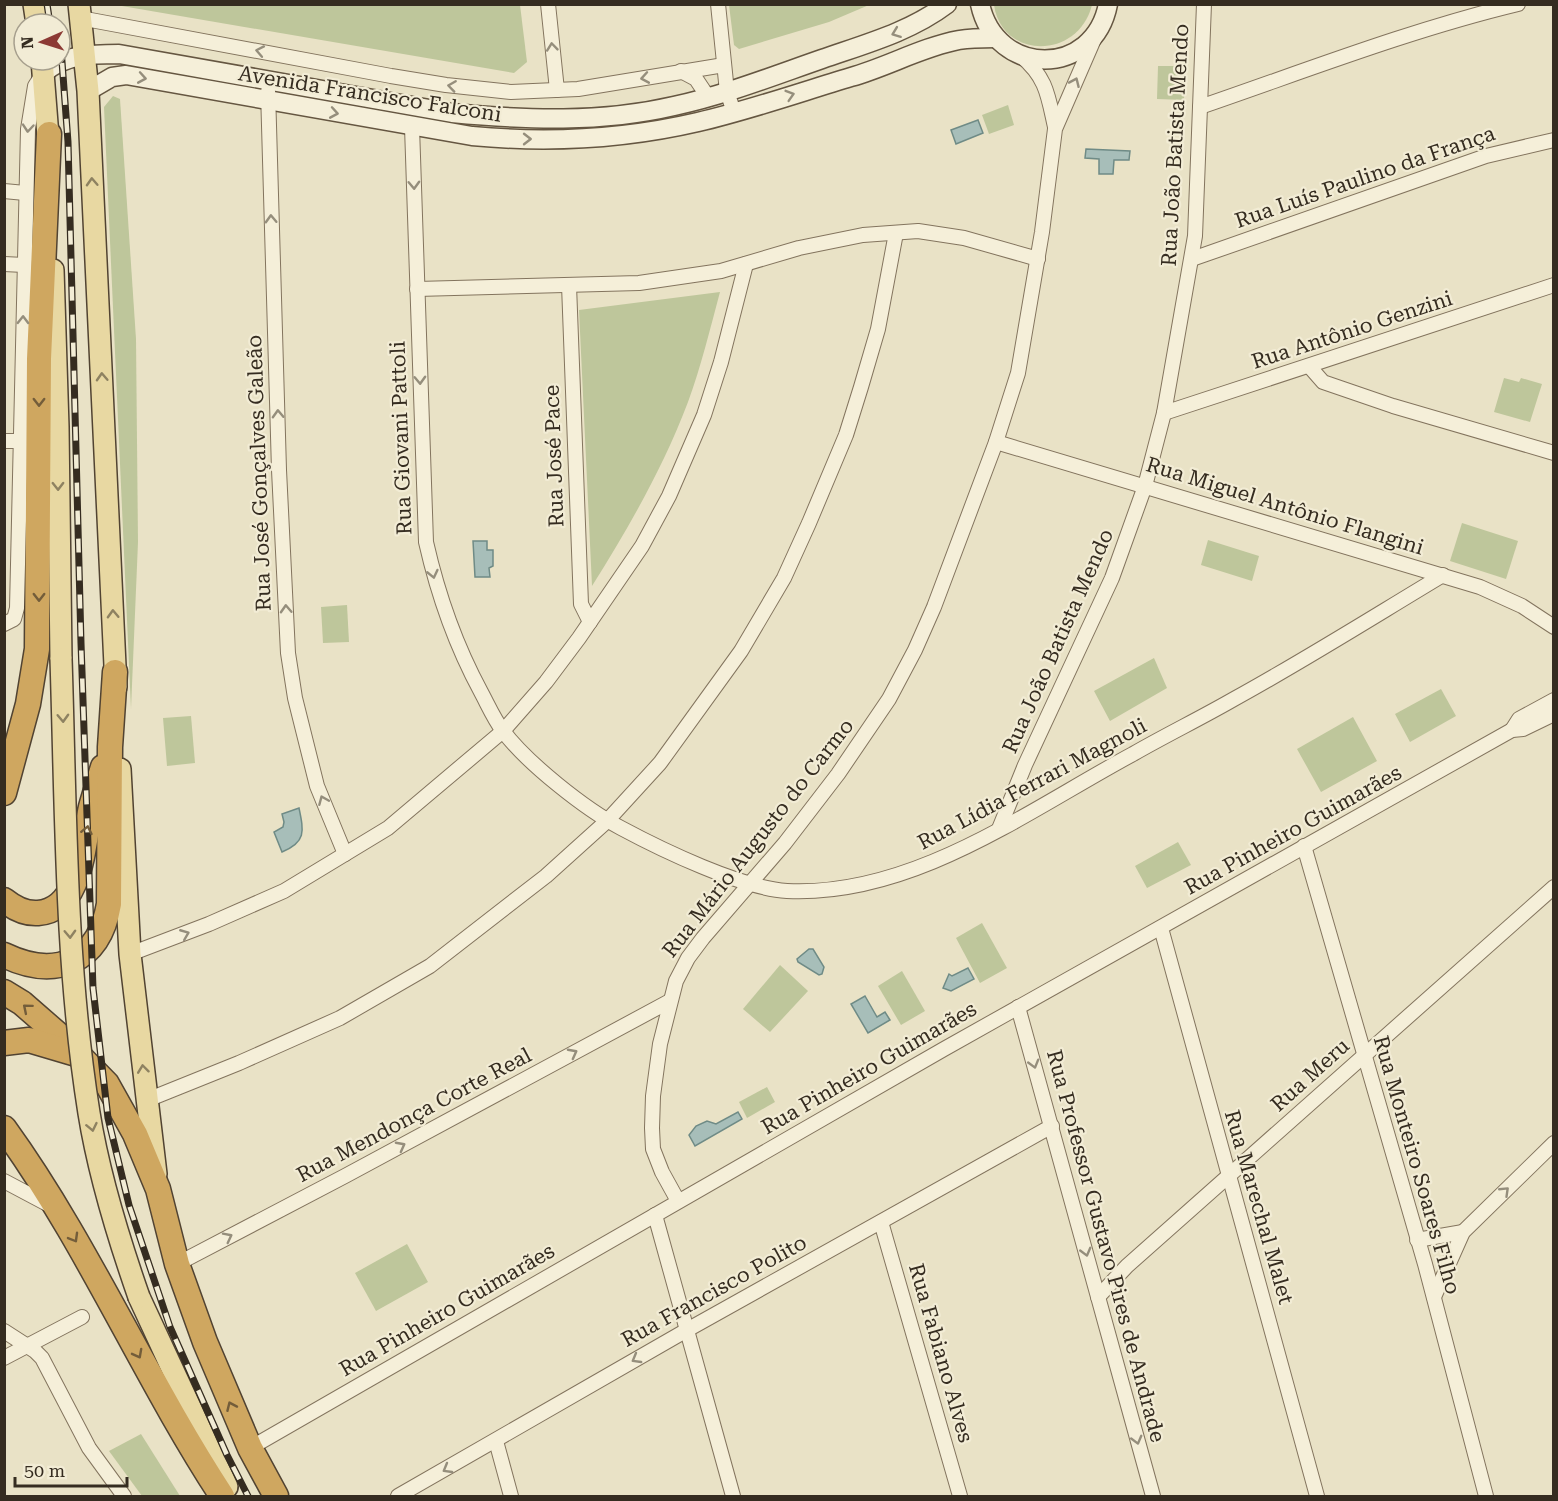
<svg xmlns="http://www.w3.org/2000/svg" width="1558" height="1501" font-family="'Roboto Serif',serif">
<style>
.green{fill:#bec69b}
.water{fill:#a7beb9;stroke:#6f8b86;stroke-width:1.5}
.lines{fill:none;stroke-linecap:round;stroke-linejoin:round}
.street-casing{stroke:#83745e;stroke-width:16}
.secondary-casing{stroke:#655641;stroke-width:21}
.primary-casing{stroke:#514332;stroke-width:24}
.highway-casing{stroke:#514332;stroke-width:27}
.street{stroke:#f5efd9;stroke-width:14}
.secondary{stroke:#f5efd9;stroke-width:18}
.primary{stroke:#e8d8a2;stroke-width:21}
.highway{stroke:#cfa760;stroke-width:24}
.rail-casing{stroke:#352c20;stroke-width:7}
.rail{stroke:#f2ecd5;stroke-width:4.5;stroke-dasharray:14;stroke-linecap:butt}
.primary-bridge-casing{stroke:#514332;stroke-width:24;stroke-linecap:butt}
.primary-bridge{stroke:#e8d8a2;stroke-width:21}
.oneway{stroke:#958e7c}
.oneway2{stroke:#8e8261}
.oneway3{stroke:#735d3a}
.labels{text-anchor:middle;stroke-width:4.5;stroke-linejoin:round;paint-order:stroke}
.street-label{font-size:21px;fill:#352c20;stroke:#f2ecd5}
</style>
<rect width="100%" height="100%" fill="#e9e2c6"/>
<!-- green -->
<g class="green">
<path d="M116,5H520L527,62L514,73Z"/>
<path d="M729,5V4L869,5L829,22L739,49L734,45Z"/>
<path d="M994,5V4L1092,5C1078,60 1002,60 994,5Z"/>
<path d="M1158,66H1185L1184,100L1157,99Z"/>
<path d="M113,96L120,99L136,339L138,542L131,709L104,107Z"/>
<path d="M1008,105L1014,125L989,134L982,115Z"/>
<path d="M720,292C710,329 701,367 688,402C663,468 629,527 592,586L579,310Z"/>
<path d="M1504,378L1519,382L1521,378L1542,384L1530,422L1494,412Z"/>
<path d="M1462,523L1518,541L1506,579L1450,561Z"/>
<path d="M1208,540L1259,556L1252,581L1201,565Z"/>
<path d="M347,605L349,642L323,643L321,607Z"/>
<path d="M1154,658L1167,688L1110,721L1094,691Z"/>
<path d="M1441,689L1456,716L1410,742L1395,714Z"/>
<path d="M191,716L195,763L167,766L163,718Z"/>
<path d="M1353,717L1377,761L1321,792L1297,749Z"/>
<path d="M1178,842L1191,865L1147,888L1135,866Z"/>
<path d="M982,923L1007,968L980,983L956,938Z"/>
<path d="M780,965L808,991L770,1032L743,1009Z"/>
<path d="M902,971L925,1011L901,1025L878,986Z"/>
<path d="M767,1087L775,1102L747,1118L739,1102Z"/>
<path d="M407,1244L428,1282L376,1311L355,1273Z"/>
<path d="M141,1434L180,1496H142L109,1451Z"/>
</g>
<!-- water -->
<g class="water">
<path d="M978,120L983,133L956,144L951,130Z"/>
<path d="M1086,149L1130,151L1129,160H1114L1113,174H1099V159L1085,158Z"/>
<path d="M473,541H487V550H493V566L489,568L490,577H475Z"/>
<path d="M299,808C304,832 306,842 282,852L274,832L283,827L284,822L282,814Z"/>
<path d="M809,949H813L824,967L822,974L819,975L798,962L797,959Z"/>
<path d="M968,968L974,979L951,991L943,988L949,974L952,976Z"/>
<path d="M865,996L877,1017L885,1012L890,1020L868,1033L851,1004Z"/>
<path d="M738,1112L742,1119L695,1146L689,1135L696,1126L707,1121L716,1124Z"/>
</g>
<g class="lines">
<defs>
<g id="street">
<path d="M548,4L557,90"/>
<path d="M718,4L727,92L734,112"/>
<path d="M80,18L391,76L446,85L511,92L578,89L724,65"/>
<path d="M1021,56C1047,78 1048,96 1055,127"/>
<path d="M681,71L696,79L708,97"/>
<path d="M268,91L279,470L288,653L295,698L317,786L345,854"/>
<path d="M1200,107C1305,71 1410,30 1518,4"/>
<path d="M412,127L426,542C438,595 455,644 481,692C488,705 494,719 503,731C527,763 585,809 621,828C662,850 741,888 787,891C913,897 1027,811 1133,754C1166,735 1201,718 1234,699C1305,660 1373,617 1443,575"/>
<path d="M4,191L25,193"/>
<path d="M1192,259L1486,156L1554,140"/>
<path d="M4,264L24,265"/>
<path d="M569,285L581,604L590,622"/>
<path d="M417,289L639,283L721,271L799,248L863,235L918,231L964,238L1038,259"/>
<path d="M1309,366L1323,382L1393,406L1554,453"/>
<path d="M1164,413L1554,285"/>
<path d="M4,441H20"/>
<path d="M996,442L1480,587L1522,606L1554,627"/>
<path d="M4,624L14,619L17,608L28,129L35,86L42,75"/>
<path d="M1512,730L1519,719L1554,700"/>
<path d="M999,829L1025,765L1112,578L1145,486L1164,413L1195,236L1204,4"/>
<path d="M1304,846L1425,1264L1486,1496"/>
<path d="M1161,928L1317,1496"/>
<path d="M130,954L209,924L284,891L388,828L503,731L546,682L579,638L642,546L669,496L704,415L721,362L746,264"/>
<path d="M1018,1007L1153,1496"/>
<path d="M147,1100L239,1063L340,1018L430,966L546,876L607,821L660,763L741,651L784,578L809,523L846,435L861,387L878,329L896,233"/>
<path d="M4,1181L53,1207"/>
<path d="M678,1201L662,1172L653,1149L652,1128L653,1096L660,1044L676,981L688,958L703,938L785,843L838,774L889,699L915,650L934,607L996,442L1018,373L1042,232L1055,129L1095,37"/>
<path d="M655,1215L733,1496"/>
<path d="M881,1222L960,1496"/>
<path d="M1417,1240L1463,1232"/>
<path d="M177,1264L345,1176L670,1001"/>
<path d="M1098,1297L1127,1266L1554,887"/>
<path d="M1434,1297L1463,1232L1554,1143"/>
<path d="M4,1331L35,1351L42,1358L89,1448L124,1496"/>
<path d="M4,1358L82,1317"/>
<path d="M496,1441L511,1496"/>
<path d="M250,1448L944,1049L1512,730L1523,729L1554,714"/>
<path d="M398,1496L687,1330L1052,1126"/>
</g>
<g id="secondary">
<path d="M980,4C996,78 1094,78 1108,4"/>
<path d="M44,73C64,54 93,54 119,54L452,113C526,120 601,123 674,106C725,95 773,76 822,59C865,44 910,32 947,4"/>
<path d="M88,91L112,77L126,75L472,136C547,143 625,139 698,122C750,110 801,92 851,77C887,67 922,47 959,40C971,38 983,38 995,38"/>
</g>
<g id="primary">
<path d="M34,4L37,24"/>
<path d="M79,4L88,91L116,687"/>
<path d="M42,60L49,149"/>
<path d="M53,270L58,427L61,659"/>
<path d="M120,769L130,954L156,1174"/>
<path d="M139,1297L227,1487"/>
</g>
<g id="highway">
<path d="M4,793L28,704L37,649L39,359L49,134"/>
<path d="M4,900C14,908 25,914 38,913C83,910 83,840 91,807C95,793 99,780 103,767"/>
<path d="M4,955C56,980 99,962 109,904L110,747L115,672"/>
<path d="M4,992L22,1003L61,1037L107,1084L135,1134L158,1189L177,1264L205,1342L250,1448L276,1496"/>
<path d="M4,1043L29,1040L73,1053"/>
<path d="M4,1128C88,1244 144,1377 222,1496"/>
</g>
</defs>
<!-- street casing -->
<use href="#street" class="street-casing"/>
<!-- secondary casing -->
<use href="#secondary" class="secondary-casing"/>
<!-- primary casing -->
<use href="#primary" class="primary-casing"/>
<!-- highway casing -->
<use href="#highway" class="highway-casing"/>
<!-- street -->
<use href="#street" class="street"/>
<!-- secondary -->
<use href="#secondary" class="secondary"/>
<!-- primary -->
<use href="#primary" class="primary"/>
<!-- highway -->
<use href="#highway" class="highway"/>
<defs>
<g id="rail">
<path d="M47,4L50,24"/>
<path d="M60,35L68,142L81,643L93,988L108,1118L129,1205L170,1327L227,1455L248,1496"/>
</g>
</defs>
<!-- rail casing -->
<use href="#rail" class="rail-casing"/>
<!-- rail -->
<use href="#rail" class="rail"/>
<defs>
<path id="primary-bridge" d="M61,659C66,810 65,963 89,1113C99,1176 118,1237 139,1297"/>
</defs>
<!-- primary-bridge casing -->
<use href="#primary-bridge" class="primary-bridge-casing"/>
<!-- primary-bridge -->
<use href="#primary-bridge" class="primary-bridge"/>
</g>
<!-- one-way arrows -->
<defs><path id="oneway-chevron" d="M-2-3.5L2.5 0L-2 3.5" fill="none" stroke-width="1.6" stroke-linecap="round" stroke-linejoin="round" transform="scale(1.5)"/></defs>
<g class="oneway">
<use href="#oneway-chevron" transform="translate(896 33) rotate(159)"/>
<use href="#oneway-chevron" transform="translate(552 47) rotate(-96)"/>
<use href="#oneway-chevron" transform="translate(260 51) rotate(-169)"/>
<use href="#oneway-chevron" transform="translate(142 78) rotate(10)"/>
<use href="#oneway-chevron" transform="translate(645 78) rotate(170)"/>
<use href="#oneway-chevron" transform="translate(1075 82) rotate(-66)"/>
<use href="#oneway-chevron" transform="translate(452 86) rotate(-172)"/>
<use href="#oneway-chevron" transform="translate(790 95) rotate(-17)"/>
<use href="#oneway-chevron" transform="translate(334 113) rotate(10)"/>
<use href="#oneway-chevron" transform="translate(28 128) rotate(95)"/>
<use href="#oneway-chevron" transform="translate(527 139)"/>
<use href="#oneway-chevron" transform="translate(414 185) rotate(88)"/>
<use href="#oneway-chevron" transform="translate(271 219) rotate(-92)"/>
<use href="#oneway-chevron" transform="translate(23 320) rotate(-89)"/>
<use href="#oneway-chevron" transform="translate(420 380) rotate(88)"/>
<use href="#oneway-chevron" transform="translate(278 414) rotate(-92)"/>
<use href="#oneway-chevron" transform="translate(433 574) rotate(77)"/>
<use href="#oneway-chevron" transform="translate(286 609) rotate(-93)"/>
<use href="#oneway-chevron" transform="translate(323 800) rotate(-113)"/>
<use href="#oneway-chevron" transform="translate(185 934) rotate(-22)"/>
<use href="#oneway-chevron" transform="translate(573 1053) rotate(-28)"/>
<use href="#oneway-chevron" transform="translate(1034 1064) rotate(74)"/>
<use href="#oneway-chevron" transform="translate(401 1146) rotate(-28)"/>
<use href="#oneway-chevron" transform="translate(1505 1191) rotate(-44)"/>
<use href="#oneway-chevron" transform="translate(228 1237) rotate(-27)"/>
<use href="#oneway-chevron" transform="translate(1086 1252) rotate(75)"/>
<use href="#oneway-chevron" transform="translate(636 1359) rotate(150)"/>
<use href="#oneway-chevron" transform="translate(1137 1440) rotate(75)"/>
<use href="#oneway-chevron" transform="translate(447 1469) rotate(150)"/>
</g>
<g class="oneway2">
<use href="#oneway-chevron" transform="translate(92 182) rotate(-93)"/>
<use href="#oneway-chevron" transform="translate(102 377) rotate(-93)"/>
<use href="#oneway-chevron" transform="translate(58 486) rotate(89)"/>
<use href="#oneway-chevron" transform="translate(113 614) rotate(-92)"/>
<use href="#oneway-chevron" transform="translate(63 718) rotate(88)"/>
<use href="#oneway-chevron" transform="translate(70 934) rotate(88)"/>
<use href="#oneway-chevron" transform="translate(143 1069) rotate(-97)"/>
<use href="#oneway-chevron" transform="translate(92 1127) rotate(78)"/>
</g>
<g class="oneway3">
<use href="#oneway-chevron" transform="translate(39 402) rotate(90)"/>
<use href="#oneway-chevron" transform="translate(39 597) rotate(90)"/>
<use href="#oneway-chevron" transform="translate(87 830) rotate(-78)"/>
<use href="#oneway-chevron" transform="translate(27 1008) rotate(-140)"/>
<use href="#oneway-chevron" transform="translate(74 1238) rotate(60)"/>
<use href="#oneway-chevron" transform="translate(138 1354) rotate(62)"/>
<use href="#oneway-chevron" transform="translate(231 1406) rotate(-114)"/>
</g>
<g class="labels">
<!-- street labels -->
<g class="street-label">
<text transform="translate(370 94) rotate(9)" y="7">Avenida Francisco Falconi</text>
<text transform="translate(1175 145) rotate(-87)" y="7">Rua João Batista Mendo</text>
<text transform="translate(1365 177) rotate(-19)" y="7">Rua Luís Paulino da França</text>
<text transform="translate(1352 330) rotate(-18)" y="7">Rua Antônio Genzini</text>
<text transform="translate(401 438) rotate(-92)" y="7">Rua Giovani Pattoli</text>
<text transform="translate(554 456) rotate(-92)" y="7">Rua José Pace</text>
<text transform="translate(259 473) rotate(-92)" y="7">Rua José Gonçalves Galeão</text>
<text transform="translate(1285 506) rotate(17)" y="7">Rua Miguel Antônio Flangini</text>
<text transform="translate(1058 641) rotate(-66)" y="7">Rua João Batista Mendo</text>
<text transform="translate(1032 784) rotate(-28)" y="7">Rua Lídia Ferrari Magnoli</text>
<text transform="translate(1293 830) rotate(-29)" y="7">Rua Pinheiro Guimarães</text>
<text transform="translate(758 838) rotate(-52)" y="7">Rua Mário Augusto do Carmo</text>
<text transform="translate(869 1068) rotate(-30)" y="7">Rua Pinheiro Guimarães</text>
<text transform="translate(1310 1075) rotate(-42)" y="7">Rua Meru</text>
<text transform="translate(414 1115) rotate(-28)" y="7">Rua Mendonça Corte Real</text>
<text transform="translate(1417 1165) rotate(74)" y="7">Rua Monteiro Soares Filho</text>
<text transform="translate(1259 1207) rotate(74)" y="7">Rua Marechal Malet</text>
<text transform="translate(1106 1246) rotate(75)" y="7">Rua Professor Gustavo Pires de Andrade</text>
<text transform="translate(714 1291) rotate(-29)" y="7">Rua Francisco Polito</text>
<text transform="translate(447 1310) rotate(-30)" y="7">Rua Pinheiro Guimarães</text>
<text transform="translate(941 1353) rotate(74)" y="7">Rua Fabiano Alves</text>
</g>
</g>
<!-- border -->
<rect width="1558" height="1501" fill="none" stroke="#352c20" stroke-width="12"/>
<!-- north arrow -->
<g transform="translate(42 42) rotate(267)"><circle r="28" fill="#f2ecd5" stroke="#a69f8d" stroke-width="1.5"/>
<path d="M0-4.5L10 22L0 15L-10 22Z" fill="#8c3a34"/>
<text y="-9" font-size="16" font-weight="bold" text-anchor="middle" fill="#352c20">N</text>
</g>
<!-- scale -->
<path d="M15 1477v9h112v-9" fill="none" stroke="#352c20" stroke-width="3"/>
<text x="24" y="1477" font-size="18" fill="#352c20" stroke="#f2ecd5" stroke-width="4.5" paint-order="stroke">50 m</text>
</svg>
